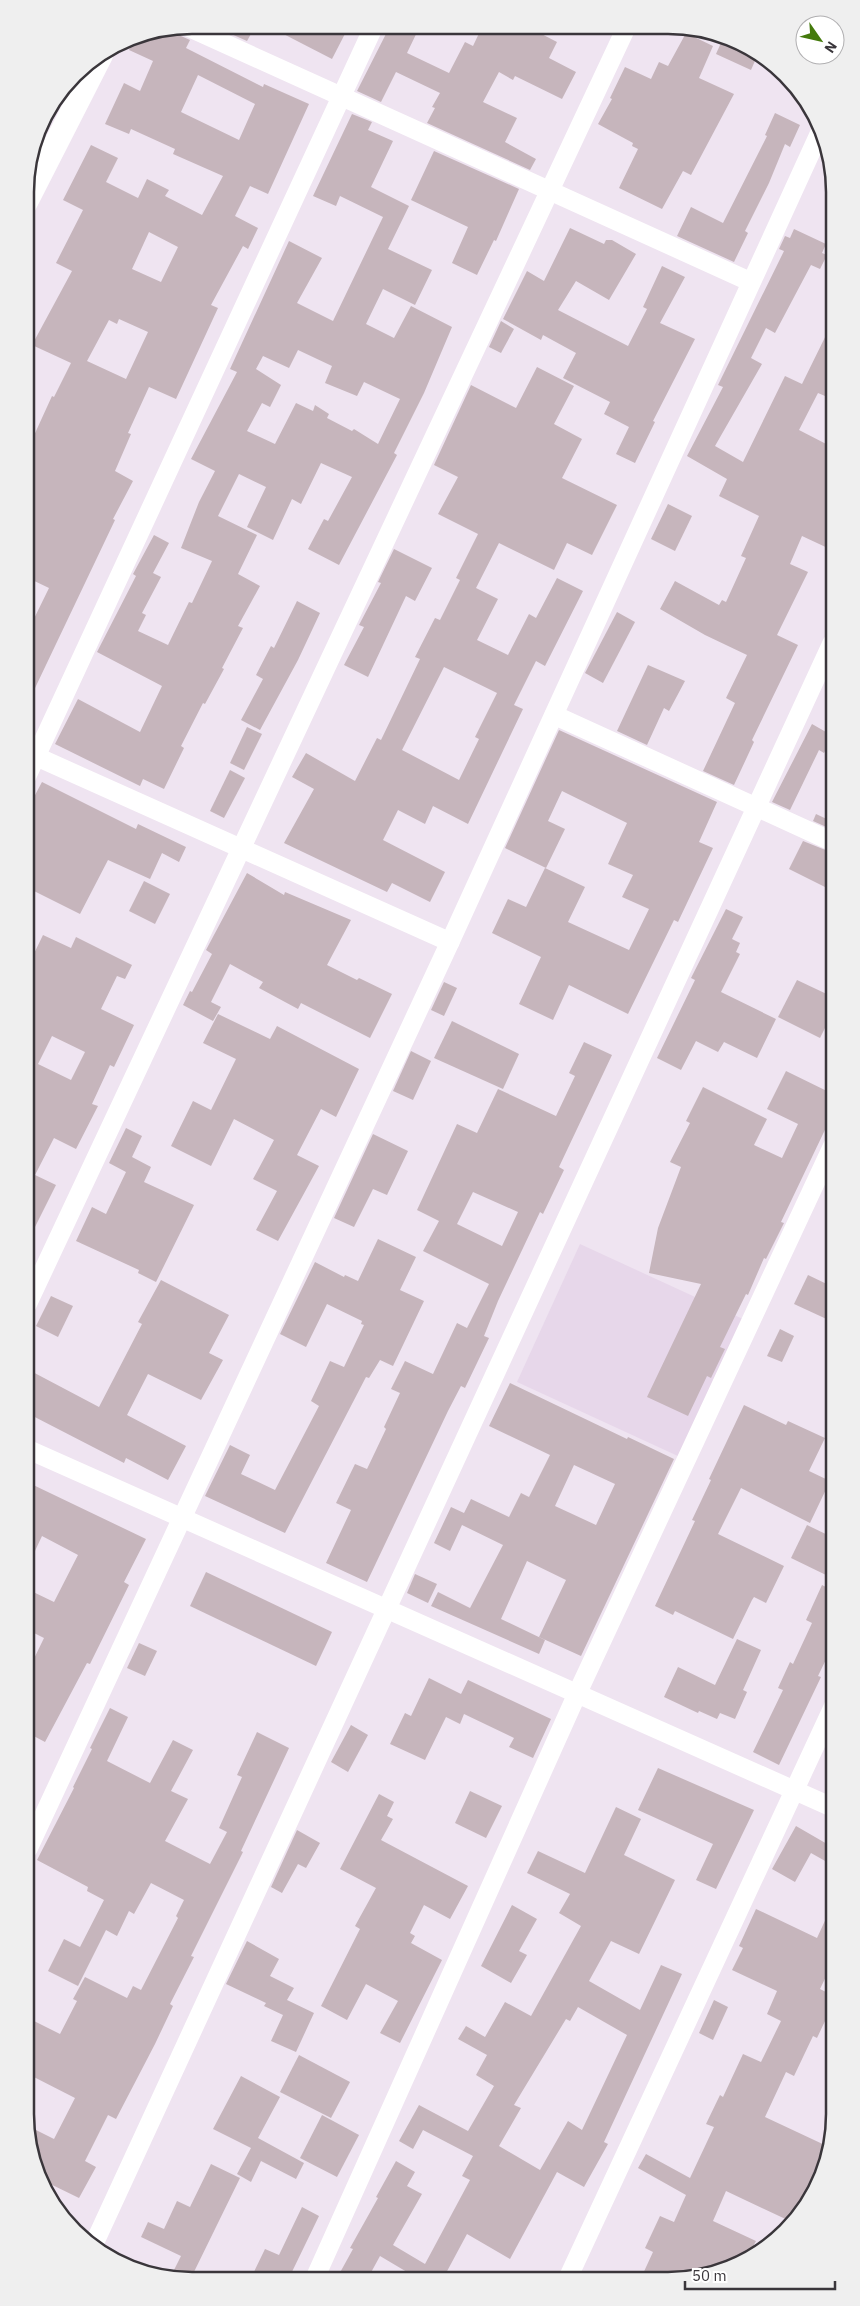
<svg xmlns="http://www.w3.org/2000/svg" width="860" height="2306" font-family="'IBM Plex Sans',sans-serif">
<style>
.built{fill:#e7d7ea}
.building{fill:#c6b5bc;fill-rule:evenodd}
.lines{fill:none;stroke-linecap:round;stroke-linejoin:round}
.minor{stroke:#fff;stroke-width:19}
.tertiary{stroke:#fff;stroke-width:24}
.rim{fill:none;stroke:#3a363b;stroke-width:2.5}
</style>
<rect width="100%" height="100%" fill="#efe4f1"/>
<!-- built -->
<path class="built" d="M580,1244L743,1319L680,1457L517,1382Z"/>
<!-- building -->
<g class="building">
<path d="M211,25H256L247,41Z"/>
<path d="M266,25L349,26L332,59Z"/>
<path d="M390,26H420L407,53L449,73L465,42L473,46L482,27H528L557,42L549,58L576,72L562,99L515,76L513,80L499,72L483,102L517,118L505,142L536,159L530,170L427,123L435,108L432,107L440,93L396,72L381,102L357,91Z"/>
<path d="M175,28L181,36L190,40L186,48L263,87L264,84L309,104L268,194L250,186L235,216L258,228L248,249L243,246L211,305L218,308L176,399L149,387L128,433L131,434L115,471L133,481L113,519L115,520L26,707V635L49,588L26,577V453L52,396L54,397L71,363L32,345L72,271L56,263L83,210L63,200L91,145L118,158L106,182L138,198L147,179L169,190L165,196L202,215L223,176L173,154L175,149L131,129L129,134L105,124L124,83L140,91L153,61L129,50L136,36ZM198,75L255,104L239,140L181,112ZM149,232L178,247L161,282L132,269ZM119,319L148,332L126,379L87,361L109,320L117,324Z"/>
<path d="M686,33L713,46L699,78L734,94L691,175L683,171L662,209L619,188L638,149L632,146L633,143L598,124L612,99L610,98L625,67L651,79L659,62L668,66Z"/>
<path d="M724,36L742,42L758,54L751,70L716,54Z"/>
<path d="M775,113L800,125L790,147L785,144L769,183L745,231L748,233L734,262L677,236L691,207L723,223L767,136L765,135Z"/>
<path d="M352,114L372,122L368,130L393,141L371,187L409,206L388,249L432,270L415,305L383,289L366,324L394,338L411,306L452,327L424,393L394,453L397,455L339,565L308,549L324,519L328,521L352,477L321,463L301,504L292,499L273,540L247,527L266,487L239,474L218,516L257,535L238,574L260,586L238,626L243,628L222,668L224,669L205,704L203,703L181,746L184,748L164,789L143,779L140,786L55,744L78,699L140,732L162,686L97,652L136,576L133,574L154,535L169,543L153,573L161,577L142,613L146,615L138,631L168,645L189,602L192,603L212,561L181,548L199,502L215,471L191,459L237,372L230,369L289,241L322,258L297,303L333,321L383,217L340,196L336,206L313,196ZM298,350L332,366L325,383L357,396L364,382L400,399L378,444L354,429L352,431L327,418L329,414L315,405L313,411L296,403L275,444L247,431L262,403L270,407L281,385L256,369L263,356L289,368Z"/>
<path d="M434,151L519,189L496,241L494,240L477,275L452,263L468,227L411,200Z"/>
<path d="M570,228L604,244L606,240H612L636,254L609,300L576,281L558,310L628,346L647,309L643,307L662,266L685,277L660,323L695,339L653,421L655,422L635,463L616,454L629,427L604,414L610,402L563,378L576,353L543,335L541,340L503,319L527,271L544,281Z"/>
<path d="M794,229L826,244L822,253L827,255L820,269L811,265L775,333L766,328L751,358L762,364L715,446L743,462L785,376L802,384L832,323V399L818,393L799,430L832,447V550L802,536L790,564L808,572L777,635L798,645L752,740L754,742L734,785L703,771L735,703L726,698L747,655L705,635L660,609L675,581L719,605L722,600L726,602L746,558L741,556L759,516L719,496L727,479L687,456L723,387L718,385L784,251L779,249L785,236L790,238Z"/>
<path d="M501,321L514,329L501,353L489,347Z"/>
<path d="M537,367L574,386L554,424L582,439L562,478L617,505L592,555L567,543L554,570L499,543L476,588L498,599L477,640L508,655L529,614L536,618L557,578L583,591L545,666L536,661L514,705L523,709L468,824L433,806L425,824L398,810L383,840L445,872L430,902L392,883L387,892L284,843L314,789L292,777L306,753L355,781L377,738L381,740L420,659L415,657L435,618L440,620L460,580L456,578L478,534L438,514L458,477L434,465L471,385L516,408ZM444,667L497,693L475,737L479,739L459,780L402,750Z"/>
<path d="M668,504L692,516L675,551L651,539Z"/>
<path d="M394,549L432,568L415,601L406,596L368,677L344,665L364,627L359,625L381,583L378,582Z"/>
<path d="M297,601L320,613L298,660L260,730L241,720L263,679L256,675L271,646L274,648Z"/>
<path d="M617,612L635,622L603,683L585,673Z"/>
<path d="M648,665L685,681L669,711L664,708L647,745L617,731Z"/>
<path d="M812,724L833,736L824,753L819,750L790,810L772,802Z"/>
<path d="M247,727L262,734L244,770L230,763Z"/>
<path d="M559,730L717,802L699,842L713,848L678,922L674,920L628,1014L569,985L553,1020L519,1004L541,957L492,933L508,899L526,907L545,868L585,887L568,922L629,950L649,909L622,897L633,875L608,864L627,823L562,791L548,821L565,829L546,868L505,848Z"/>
<path d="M230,770L245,778L224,818L210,811Z"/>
<path d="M42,782L136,829L138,824L186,847L179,862L162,853L150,879L108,860L80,914L26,887V812Z"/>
<path d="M816,814L833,822V830L813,821Z"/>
<path d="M803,841L833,853V891L789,869Z"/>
<path d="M247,873L284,895L285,892L351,920L327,965L357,980L359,978L392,994L370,1038L301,1003L298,1009L259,988L263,982L230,964L211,1002L221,1007L213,1021L183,1005L190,991L192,992L212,954L206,950Z"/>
<path d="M144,881L170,894L155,924L129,911Z"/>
<path d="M726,909L743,917L732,939L740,943L736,952L740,954L721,992L776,1019L757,1058L724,1042L718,1052L696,1041L681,1070L657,1058L695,980L691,978Z"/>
<path d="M43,935L71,948L76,937L132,965L125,979L117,976L101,1009L134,1025L114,1067L110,1065L92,1104L98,1106L76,1149L54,1138L35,1175L56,1185L27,1243V968ZM52,1036L85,1052L71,1080L38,1064Z"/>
<path d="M797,980L833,997V1012L820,1038L778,1017Z"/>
<path d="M444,982L457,988L444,1016L431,1010Z"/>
<path d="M218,1014L270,1039L277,1026L359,1069L336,1117L321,1109L297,1155L319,1166L278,1241L256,1230L277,1191L253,1179L274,1140L234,1119L211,1166L171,1146L193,1101L211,1110L236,1059L203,1043Z"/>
<path d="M452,1021L519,1054L503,1089L434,1058Z"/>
<path d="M584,1042L612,1055L559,1167L564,1170L543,1214L540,1212L498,1301L484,1336L489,1338L465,1388L461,1386L448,1411L367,1582L326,1563L351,1510L336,1503L355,1464L367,1469L386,1429L384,1427L400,1393L391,1389L405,1361L433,1374L457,1323L467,1328L489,1284L423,1251L439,1221L417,1210L457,1124L477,1133L498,1089L556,1116L575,1076L569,1073ZM473,1192L518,1212L502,1246L457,1224Z"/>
<path d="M411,1051L431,1061L413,1100L393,1091Z"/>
<path d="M786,1071L833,1094V1113L781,1222L784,1223L766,1259L764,1258L748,1295L746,1294L720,1347L725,1349L711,1378L707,1376L688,1416L647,1397L701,1284L649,1273L658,1228L681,1167L670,1162L690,1123L686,1121L703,1087L767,1119L754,1145L782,1158L798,1124L767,1109Z"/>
<path d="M126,1128L142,1136L132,1157L151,1167L144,1182L194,1205L156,1282L138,1273L139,1270L76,1241L92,1207L106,1214L126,1172L109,1163Z"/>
<path d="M373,1134L408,1151L387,1195L373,1189L354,1227L334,1218Z"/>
<path d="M378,1239L416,1257L400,1290L424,1301L393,1366L380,1360L369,1378L366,1377L285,1533L205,1496L230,1445L250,1455L241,1474L275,1490L319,1406L311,1401L330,1361L344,1367L364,1325L361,1324L362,1321L327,1304L306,1347L280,1334L315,1262L344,1277L345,1275L358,1281Z"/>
<path d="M808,1275L833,1287V1322L794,1304Z"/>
<path d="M161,1280L229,1315L209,1353L223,1360L201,1400L148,1374L127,1415L186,1446L168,1480L126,1458L124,1463L27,1413V1369L99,1407L142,1324L138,1322Z"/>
<path d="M51,1296L73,1306L58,1337L36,1326Z"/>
<path d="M780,1329L794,1336L782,1362L767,1356Z"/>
<path d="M510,1383L627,1439L628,1437L674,1459L581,1656L539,1637L566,1580L527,1561L501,1619L545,1640L539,1654L431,1606L438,1592L470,1608L503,1545L462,1525L450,1551L434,1543L451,1507L464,1513L471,1499L509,1517L521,1493L529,1497L550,1455L489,1426ZM574,1465L615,1484L596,1525L555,1506Z"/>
<path d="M744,1405L786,1425L788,1421L825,1438L809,1471L830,1481L810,1523L741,1488L718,1534L784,1566L766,1603L754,1597L752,1600L733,1639L675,1611L673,1615L655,1606L695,1521L692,1520L711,1480L709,1479Z"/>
<path d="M27,1482L146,1539L124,1582L129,1585L90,1664L87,1663L45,1742L28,1733V1671L44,1638L28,1630L27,1589L54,1602L78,1555L42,1536L27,1568Z"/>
<path d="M807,1525L834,1538V1559L826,1575L791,1558Z"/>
<path d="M206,1572L332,1632L316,1666L190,1606Z"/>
<path d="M415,1574L437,1584L428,1603L407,1593Z"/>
<path d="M822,1585L834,1591V1643L818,1676L821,1677L779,1765L753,1752L783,1690L778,1688L790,1662L793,1664L812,1623L806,1620Z"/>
<path d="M737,1639L761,1650L743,1690L747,1692L735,1719L720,1713L717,1719L699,1711L698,1713L664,1697L678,1667L715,1685Z"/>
<path d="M139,1643L157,1651L145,1676L127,1668Z"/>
<path d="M429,1678L461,1694L468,1680L551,1719L533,1758L509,1747L514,1738L464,1714L460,1724L446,1717L425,1760L390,1744L405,1713L411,1716Z"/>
<path d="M110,1708L128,1717L107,1761L150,1783L173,1740L193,1750L171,1791L188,1799L165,1841L210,1864L227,1832L219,1828L242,1777L237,1775L257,1732L289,1748L241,1851L243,1852L191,1956L194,1957L170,2004L173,2006L155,2044L116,2119L108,2115L85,2161L96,2167L79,2198L40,2179L28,2147V2126L54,2139L75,2098L28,2074V2018L60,2034L77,2001L73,1999L85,1977L127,1998L133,1986L141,1990L178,1918L176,1916L184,1900L151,1883L134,1914L129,1911L117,1936L106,1930L78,1986L48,1971L64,1939L80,1947L104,1900L87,1891L88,1887L37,1860L74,1788L73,1787L92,1749L90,1748Z"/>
<path d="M351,1725L368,1735L348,1772L331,1762Z"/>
<path d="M658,1768L754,1810L716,1889L696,1880L713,1844L638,1810Z"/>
<path d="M470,1791L502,1806L486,1838L455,1823Z"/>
<path d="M379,1794L394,1802L387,1816L393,1819L381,1840L468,1886L450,1919L424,1905L410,1933L415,1936L411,1943L442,1960L400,2043L380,2033L398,2001L366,1984L347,2020L321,2006L360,1929L355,1926L376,1888L340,1869Z"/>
<path d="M616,1807L641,1819L624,1855L675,1880L639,1954L611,1941L589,1981L640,2010L661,1965L682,1974L604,2142L608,2144L584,2187L557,2172L510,2259L467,2234L445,2275L450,2278H417L380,2256L368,2278H337L353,2249L350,2248L378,2198L376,2197L396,2161L415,2172L407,2186L422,2194L393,2245L425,2264L470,2180L462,2176L473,2156L423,2130L413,2149L399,2141L419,2105L468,2131L494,2086L476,2075L487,2055L458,2039L466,2026L485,2037L505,2002L531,2016L581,1926L559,1913L570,1894L527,1873L538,1851L585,1873ZM578,2007L627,2035L582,2130L568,2121L540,2170L499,2146L521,2108L514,2105L566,2019L570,2021Z"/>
<path d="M796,1826L834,1848V1866L811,1853L795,1882L772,1869Z"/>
<path d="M297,1830L320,1843L306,1868L298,1864L282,1893L271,1887Z"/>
<path d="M834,1901V1960L820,1989L834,1996V2002L817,2038L813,2036L794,2076L786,2072L765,2117L829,2147L822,2177L794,2223L726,2191L713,2221L756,2241L746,2260L701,2278H641L653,2252L645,2248L660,2216L674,2222L686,2195L638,2168L646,2154L690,2178L714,2127L706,2124L720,2095L723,2097L743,2054L761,2062L781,2021L767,2014L777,1991L732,1970L743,1948L739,1946L756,1909L817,1938Z"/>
<path d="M512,1905L537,1919L519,1951L527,1955L511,1983L481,1966Z"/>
<path d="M247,1941L279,1959L270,1976L294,1988L287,2000L314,2013L296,2052L271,2041L283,2015L264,2006L266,2003L226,1984Z"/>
<path d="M714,2000L728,2007L713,2040L699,2033Z"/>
<path d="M299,2055L350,2082L331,2118L280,2092Z"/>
<path d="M241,2076L280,2097L258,2138L304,2163L296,2179L261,2161L251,2182L237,2174L251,2148L213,2129Z"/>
<path d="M322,2115L359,2135L337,2177L300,2158Z"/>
<path d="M211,2164L240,2178L191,2278H170L181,2256L141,2237L148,2222L164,2229L177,2201L190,2207Z"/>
<path d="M302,2207L319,2216L289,2278H251L265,2249L279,2255Z"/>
</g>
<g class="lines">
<!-- minor -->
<g class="minor">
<path d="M186,26L751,282"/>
<path d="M554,715L833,842"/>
<path d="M26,752L450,942"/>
<path d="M26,778L374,26"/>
<path d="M27,1305L626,28"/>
<path d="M27,1449L834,1808"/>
<path d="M28,1849L450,942L821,130"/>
<path d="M93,2246L832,643"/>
<path d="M315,2278L577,1694L833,1145"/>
<path d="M568,2278L834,1705"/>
</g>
<!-- tertiary -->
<path class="tertiary" d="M25,204L101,55"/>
</g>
<!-- crop -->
<path d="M0 0H860V2306H0ZM192 34H668A158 158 0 0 1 826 192V2114A158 158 0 0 1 668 2272H192A158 158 0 0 1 34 2114V192A158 158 0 0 1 192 34Z" fill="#efefef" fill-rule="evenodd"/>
<path class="rim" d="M192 34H668A158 158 0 0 1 826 192V2114A158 158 0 0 1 668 2272H192A158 158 0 0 1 34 2114V192A158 158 0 0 1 192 34Z"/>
<!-- north arrow -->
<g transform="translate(820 40) rotate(124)"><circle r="24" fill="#ffffff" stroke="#b0afb1"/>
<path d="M0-4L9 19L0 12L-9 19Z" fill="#447a0c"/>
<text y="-8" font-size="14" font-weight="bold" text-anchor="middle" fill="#3a363b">N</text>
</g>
<!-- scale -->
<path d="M685 2281v8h150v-8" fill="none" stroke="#3a363b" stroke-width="2.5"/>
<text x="692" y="2281" font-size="15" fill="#3a363b" stroke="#ffffff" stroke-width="4" paint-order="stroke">50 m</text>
</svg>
